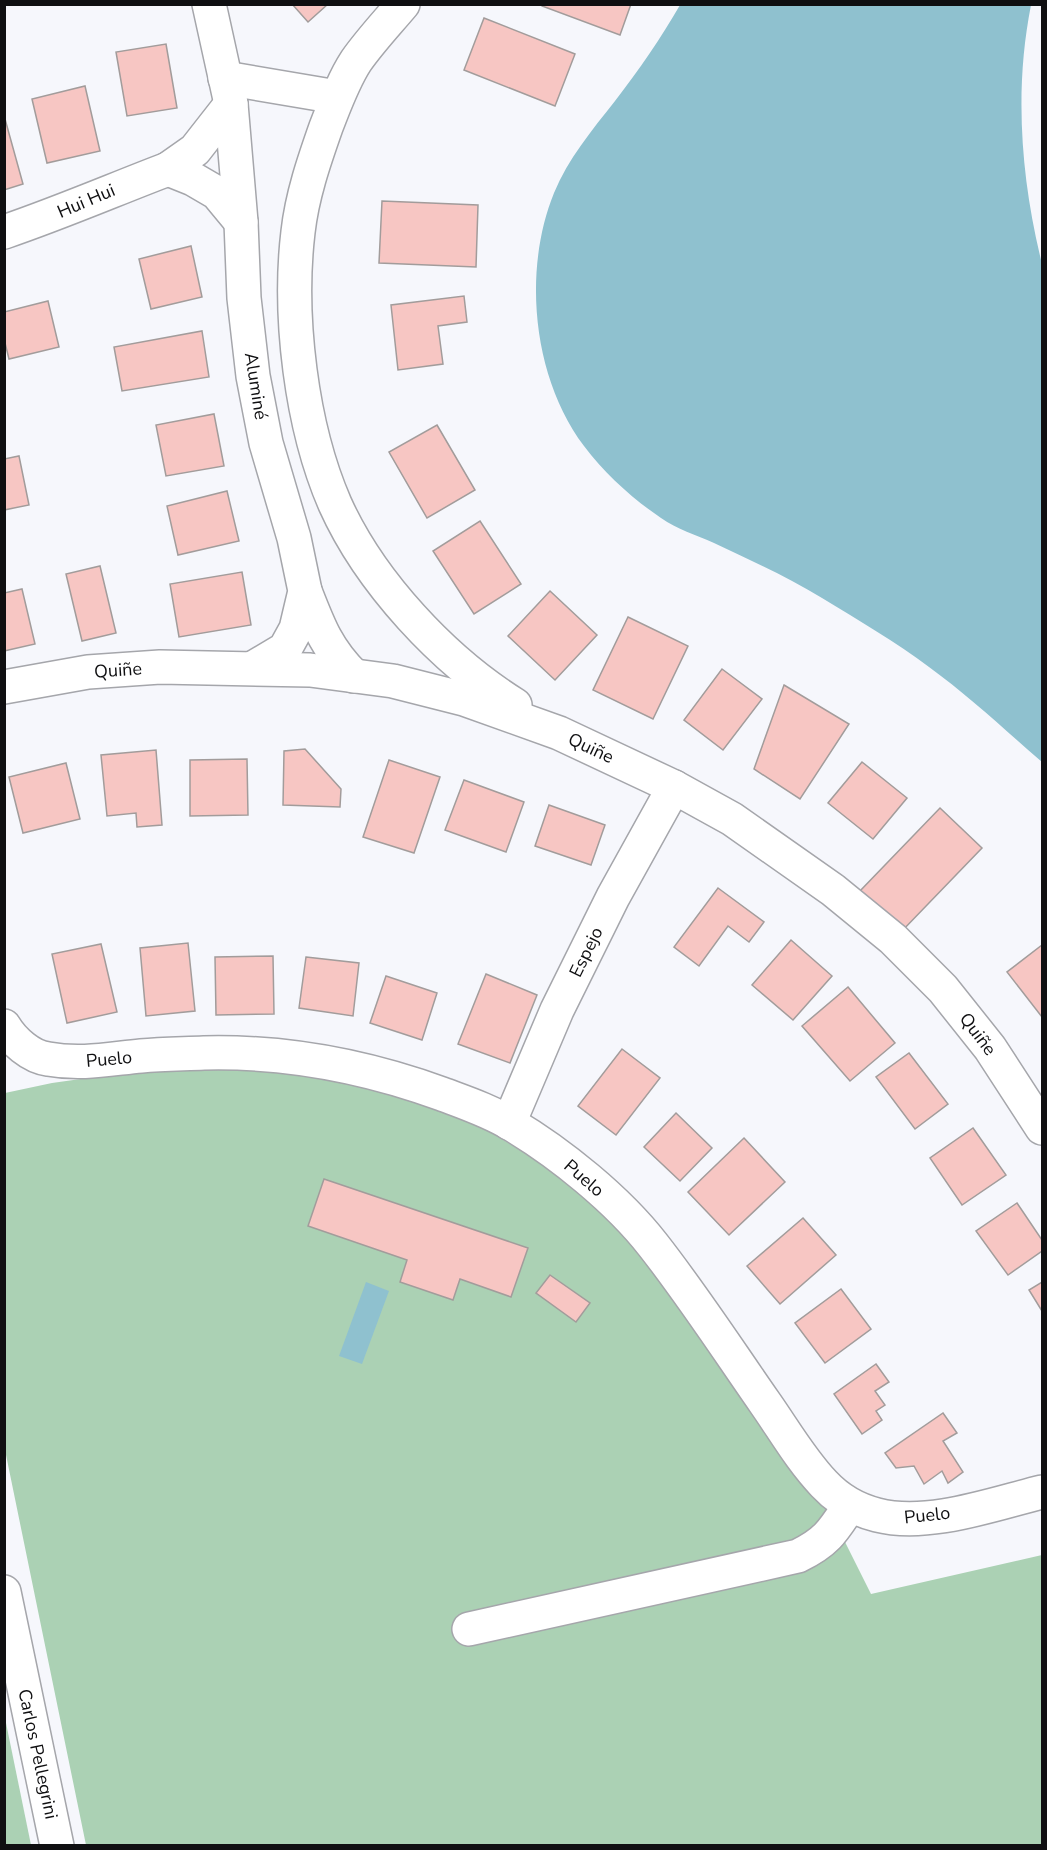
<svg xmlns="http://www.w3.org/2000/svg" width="1047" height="1850" font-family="'Nunito Sans',sans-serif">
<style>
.green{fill:#abd1b4}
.water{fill:#8fc1cf}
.building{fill:#f7c6c3;stroke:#a29c9b;stroke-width:1.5}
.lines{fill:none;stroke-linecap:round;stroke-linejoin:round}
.minor-casing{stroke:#a5a6ab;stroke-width:36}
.minor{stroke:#fff;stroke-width:33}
.labels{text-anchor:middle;stroke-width:6;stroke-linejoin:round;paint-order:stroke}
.street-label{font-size:18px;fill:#0f0f11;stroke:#fff}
</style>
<rect width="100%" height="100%" fill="#f6f7fc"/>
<!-- green -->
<g class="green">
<path d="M274,1067L391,1086L453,1109L557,1173L636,1244L826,1504L871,1594L1042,1555V1845H86L5,1450V1093L52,1083L159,1068Z"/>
<path d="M4,1718H5L31,1845H5Z"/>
</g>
<!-- water -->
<g class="water">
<path d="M680,5H1031C1014,91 1021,179 1042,264V762C1005,730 969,696 929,667C896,642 858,620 822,598C788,577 750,560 714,543C696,535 677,529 661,518C633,499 605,474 584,446C533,378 522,272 554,193C568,159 592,130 615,101C639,70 661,38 680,5Z"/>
<path d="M366,1282L389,1291L362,1364L339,1356Z"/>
</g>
<!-- building -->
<g class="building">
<path d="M292,4H328L308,22Z"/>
<path d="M542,4H631L620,35L542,6Z"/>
<path d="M484,18L575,54L555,106L464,70Z"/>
<path d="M166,44L177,108L127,116L116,52Z"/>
<path d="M85,86L100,151L47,163L32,99Z"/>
<path d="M5,119L23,184L4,190V120Z"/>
<path d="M382,201L478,205L476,267L379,263Z"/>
<path d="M191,246L202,297L151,309L139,259Z"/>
<path d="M464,296L467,322L438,326L443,364L398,370L391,305Z"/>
<path d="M48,301L59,347L9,359L4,339V312Z"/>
<path d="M202,331L209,377L122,391L114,347Z"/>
<path d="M214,414L224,466L166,476L156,425Z"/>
<path d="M437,425L475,490L427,518L389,452Z"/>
<path d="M19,456L29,505L4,510V459Z"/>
<path d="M227,491L239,541L178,555L167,506Z"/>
<path d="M480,521L521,584L474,614L433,551Z"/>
<path d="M100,566L116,633L82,641L66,574Z"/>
<path d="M242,572L251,625L179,637L170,584Z"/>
<path d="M22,589L35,644L4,651V593Z"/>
<path d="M550,591L597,635L555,680L508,636Z"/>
<path d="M628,617L688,646L653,719L593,690Z"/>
<path d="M722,669L762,699L723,750L684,720Z"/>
<path d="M784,685L849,724L800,799L754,769Z"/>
<path d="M305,749L341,789L340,807L283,805L284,751Z"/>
<path d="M156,750L162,825L137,827L136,813L107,816L101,755Z"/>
<path d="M247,759L248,815L190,816V760Z"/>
<path d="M389,760L440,777L414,853L363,837Z"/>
<path d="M862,762L907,798L873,839L828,803Z"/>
<path d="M66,763L80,819L23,833L9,777Z"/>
<path d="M464,780L524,802L506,852L445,830Z"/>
<path d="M549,805L605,825L591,865L535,846Z"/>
<path d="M940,808L982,848L901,932L859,892Z"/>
<path d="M718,888L764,922L749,942L728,926L699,966L674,947Z"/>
<path d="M791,940L832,976L793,1020L752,985Z"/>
<path d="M188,943L195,1011L146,1016L140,948Z"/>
<path d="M101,944L117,1012L67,1023L52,954Z"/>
<path d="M1042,945V1017L1007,972Z"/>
<path d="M273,956L274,1014L216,1015L215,957Z"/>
<path d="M306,957L359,963L353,1016L299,1008Z"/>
<path d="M486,974L537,995L510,1063L458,1044Z"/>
<path d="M386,976L437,993L422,1040L370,1023Z"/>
<path d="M848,987L895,1043L850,1081L802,1026Z"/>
<path d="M622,1049L660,1078L616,1135L578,1106Z"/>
<path d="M909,1053L948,1104L915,1129L876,1077Z"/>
<path d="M676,1113L712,1148L680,1181L644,1147Z"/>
<path d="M973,1128L1006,1175L962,1205L930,1158Z"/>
<path d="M744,1138L785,1182L729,1235L688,1192Z"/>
<path d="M324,1179L528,1248L511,1297L460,1279L453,1300L400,1282L407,1260L308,1226Z"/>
<path d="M1017,1203L1042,1240V1251L1008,1275L976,1231Z"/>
<path d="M803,1218L836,1255L780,1304L747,1266Z"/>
<path d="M550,1275L590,1303L576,1322L536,1293Z"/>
<path d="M1042,1282V1311L1029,1290Z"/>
<path d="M841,1289L871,1329L825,1363L795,1323Z"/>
<path d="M876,1364L889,1382L875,1391L885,1405L876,1411L882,1420L862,1434L834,1394Z"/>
<path d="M943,1413L957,1433L943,1441L963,1472L948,1483L942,1471L924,1484L914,1466L896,1468L885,1453Z"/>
</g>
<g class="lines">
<defs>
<g id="minor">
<path d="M209,4L231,104L241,222L244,298L253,376L266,443L294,538L305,591L296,629L285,649L253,668"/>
<path d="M403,4C387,23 370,41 356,61C343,81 335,104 326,127C314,161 302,196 298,232C288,316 301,426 335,504C370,582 443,660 515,705"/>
<path d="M225,78L337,97"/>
<path d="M231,104L195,150L168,169L193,179L217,193L241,222"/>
<path d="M4,232C60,213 113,190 168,169"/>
<path d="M305,591C319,627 327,649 354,676"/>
<path d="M4,687L88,672L160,667L310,670L393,681L464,699L559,733L674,787L732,819L833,890L893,939L943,989L990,1048L1042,1128"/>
<path d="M4,1026C13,1041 31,1057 48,1059C81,1065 109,1059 141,1056C162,1054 183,1054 204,1053C286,1051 365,1066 442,1094C466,1103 490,1111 511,1124C560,1153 618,1200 653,1245C693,1296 728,1350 765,1403C784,1430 801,1460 824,1484C838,1499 857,1510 877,1515C928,1528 993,1504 1042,1492"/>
<path d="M509,1123L557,1010L613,897L674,787"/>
<path d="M4,1592L57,1846"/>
<path d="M469,1629L798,1556C827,1542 833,1531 850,1505"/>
</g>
</defs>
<!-- minor casing -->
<use href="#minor" class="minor-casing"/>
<!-- minor -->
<use href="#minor" class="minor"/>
</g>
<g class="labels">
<!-- street labels -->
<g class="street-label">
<text transform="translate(86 201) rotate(-23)" y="6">Hui Hui</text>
<text transform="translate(256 386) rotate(81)" y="6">Aluminé</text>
<text transform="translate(118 670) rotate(-4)" y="6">Quiñe</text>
<text transform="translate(591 748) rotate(25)" y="6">Quiñe</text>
<text transform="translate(586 952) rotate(-64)" y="6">Espejo</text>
<text transform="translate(978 1034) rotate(53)" y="6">Quiñe</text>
<text transform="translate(109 1059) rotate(-5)" y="6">Puelo</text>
<text transform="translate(584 1178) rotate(41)" y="6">Puelo</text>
<text transform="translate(927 1515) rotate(-6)" y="6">Puelo</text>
<text transform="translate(38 1754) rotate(78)" y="6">Carlos Pellegrini</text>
</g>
</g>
<!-- border -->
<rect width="1047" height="1850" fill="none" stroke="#0f0f11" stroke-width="12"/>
</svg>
